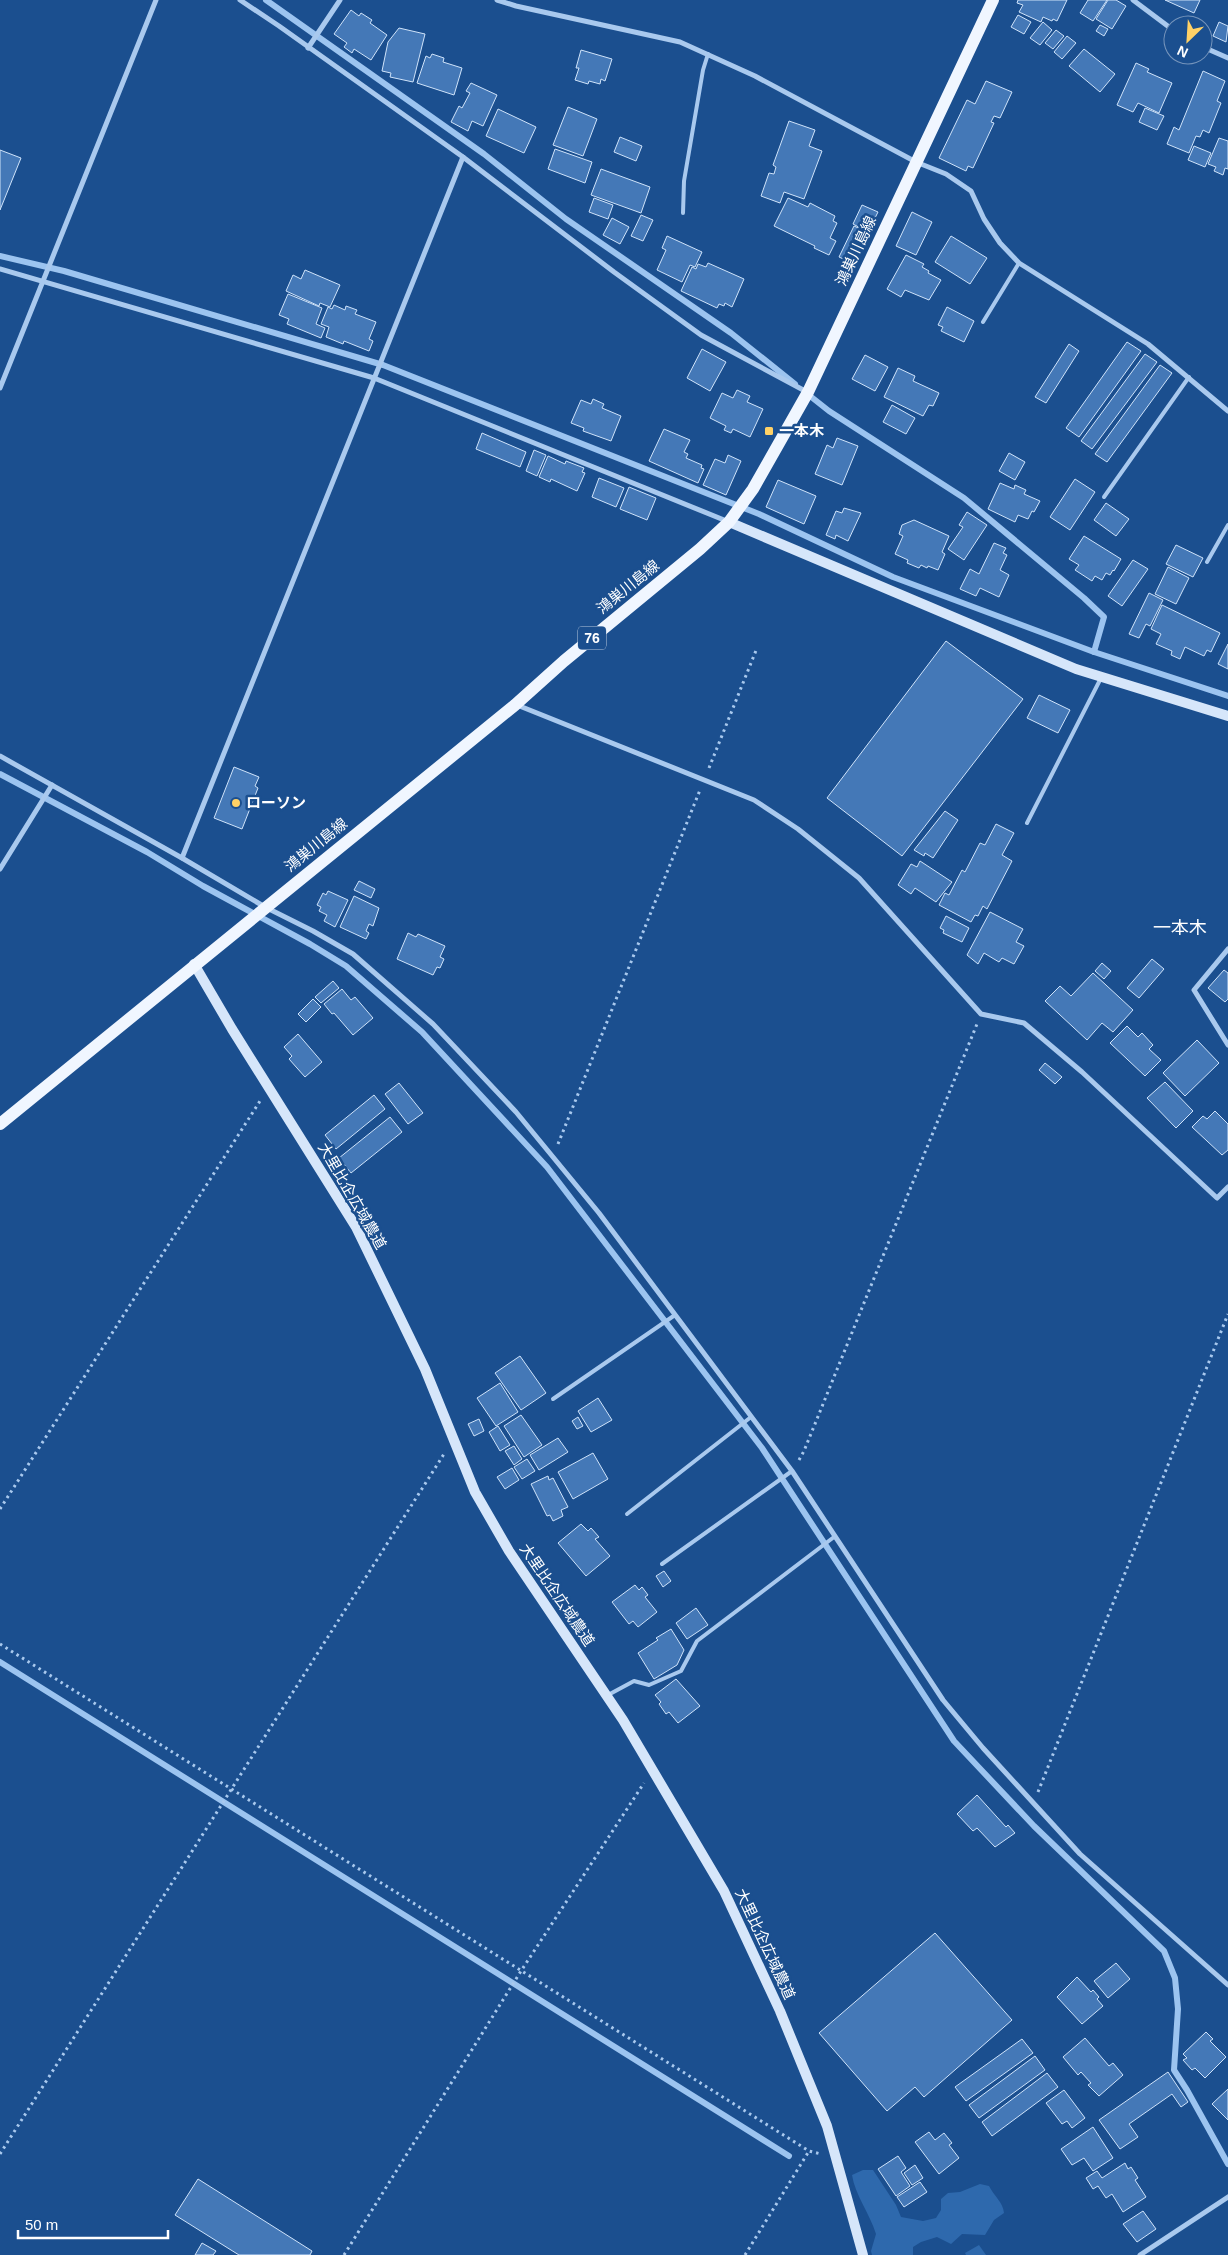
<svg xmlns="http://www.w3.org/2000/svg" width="1228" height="2255" font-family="Helvetica,'Noto Sans JP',sans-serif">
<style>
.green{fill:#2e69ad}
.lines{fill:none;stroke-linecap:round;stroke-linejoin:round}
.stream{stroke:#9cc4f0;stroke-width:6}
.building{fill:#4478b7;stroke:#cfe3fa}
.path{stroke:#a9c9ee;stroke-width:3;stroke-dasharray:2.5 4;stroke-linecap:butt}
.lane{stroke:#a9c9ee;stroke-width:4}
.street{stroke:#a9c9ee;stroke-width:5}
.secondary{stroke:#d6e6fa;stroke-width:10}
.primary{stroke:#f0f6ff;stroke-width:12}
.poi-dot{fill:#ffd166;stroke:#1b4f8f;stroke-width:2}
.labels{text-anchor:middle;stroke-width:5;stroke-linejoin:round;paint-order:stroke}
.shield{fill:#1b4f8f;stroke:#bbcadd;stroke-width:1}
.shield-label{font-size:14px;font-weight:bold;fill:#fff}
.street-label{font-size:15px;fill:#fff;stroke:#1b4f8f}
.poi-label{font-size:15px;font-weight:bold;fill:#fff;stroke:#1b4f8f;text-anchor:start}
.quarter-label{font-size:18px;fill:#fff;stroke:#1b4f8f}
</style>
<rect width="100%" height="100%" fill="#1b4f8f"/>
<!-- green -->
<g class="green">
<path d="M863,2170H873L896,2205L901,2217L923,2221L936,2218L941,2210V2199L948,2193L960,2192L980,2184L989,2186C994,2196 1003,2202 1004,2213L994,2220L985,2235L962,2234L951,2244L937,2237L921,2242L913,2247V2255H872L871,2251L876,2234C870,2214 855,2195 852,2175Z"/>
<path d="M979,2245L986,2255H966L965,2253Z"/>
</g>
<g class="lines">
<!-- stream -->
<g class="stream">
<path d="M266,0L484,154L566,219L731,333L795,384"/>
<path d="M0,256L64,271L383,365L759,514L893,577L1094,652L1228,696"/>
<path d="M805,392L829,411L964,498L1084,598L1104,617L1094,652"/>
<path d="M0,774L147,852L203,886L310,944L346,966L422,1032L547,1167L762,1448L954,1741L1034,1826L1164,1951L1175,1978L1178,2009L1174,2070L1187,2090L1228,2164"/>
<path d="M0,1662L789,2156"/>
</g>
</g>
<!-- building -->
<g class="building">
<path d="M1018,0H1067L1057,21L1053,19L1052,21L1043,17L1041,22L1019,12L1023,5L1017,3Z"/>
<path d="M1088,0H1107L1093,21L1080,13Z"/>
<path d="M1108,0H1116L1126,6L1112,29L1096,19Z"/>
<path d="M1165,0H1200L1194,13Z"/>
<path d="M351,10L359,16L361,13L372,20L370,23L387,35L371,60L354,49L352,53L344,47L347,43L334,34Z"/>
<path d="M1018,15L1031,22L1024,34L1011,27Z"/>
<path d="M1043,22L1052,30L1040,45L1030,38Z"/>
<path d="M1219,22L1228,26L1226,42L1213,36Z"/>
<path d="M1100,25L1108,29L1104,36L1096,31Z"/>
<path d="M399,28L425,34L413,82L390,77L391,73L382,71L388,42Z"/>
<path d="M1056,30L1064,36L1053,49L1045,43Z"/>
<path d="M1067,36L1076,43L1062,59L1054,52Z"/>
<path d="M1084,49L1115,74L1100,92L1069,66Z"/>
<path d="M581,50L612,59L605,81L601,79L600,84L589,81L588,84L575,80L579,68H576Z"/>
<path d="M432,54L444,58L443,62L462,68L454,95L417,83L426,56L430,58Z"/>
<path d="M1136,63L1149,69L1147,72L1172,83L1159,113L1138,103L1133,112L1117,105Z"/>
<path d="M1203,71L1225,81L1217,101L1221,103L1209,133L1203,130L1200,137L1196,136L1189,153L1167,144L1174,127L1179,130Z"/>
<path d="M986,81L1012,92L1000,118L994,116L991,122L994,123L973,168L968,166L966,171L939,158L967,100L975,104Z"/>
<path d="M471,83L497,95L483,126L472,121L468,131L451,122L459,106L462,108L470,93L466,91Z"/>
<path d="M568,107L597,119L583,156L553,145Z"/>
<path d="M1145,108L1164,116L1157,130L1139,122Z"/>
<path d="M498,109L536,127L524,153L486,136Z"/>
<path d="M789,121L815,130L809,146L822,151L804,199L784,192L780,203L761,196L769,173L774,174L776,167L773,165Z"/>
<path d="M620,137L642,146L636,161L614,152Z"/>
<path d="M1219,138L1228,141V169L1225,168L1223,175L1214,171L1216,167L1208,164Z"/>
<path d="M1194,146L1211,153L1205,167L1188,160Z"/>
<path d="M555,149L592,162L585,183L548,169Z"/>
<path d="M0,150L21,158L0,210Z"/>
<path d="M601,169L650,187L641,213L591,195Z"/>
<path d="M594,198L613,205L608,219L589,212Z"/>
<path d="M788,198L808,207L810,203L835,216L833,221L837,223L830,238L836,241L829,255L814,248L815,246L774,226Z"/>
<path d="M862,205L878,212L868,232L853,224Z"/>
<path d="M912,212L932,222L916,255L896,246Z"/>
<path d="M641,215L653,220L643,241L631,236Z"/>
<path d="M612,218L629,227L620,244L603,235Z"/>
<path d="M854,226L869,233L854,264L839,257Z"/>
<path d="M667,236L702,252L695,267L690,265L682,282L657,270L666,250L662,248Z"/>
<path d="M951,236L987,258L970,284L935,262Z"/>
<path d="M906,255L924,264L922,267L929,271L928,273L941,280L929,300L905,290L901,297L887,289Z"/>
<path d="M708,263L744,279L732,307L725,303L724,306L719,304L717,308L681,291L692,267L696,269L698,264L706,267Z"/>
<path d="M305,270L340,285L330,307L320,303L319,306L286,291L293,275L301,279Z"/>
<path d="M288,294L322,308L316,324L325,328L321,338L287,324L289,319L279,315Z"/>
<path d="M334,305L345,310L346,306L357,310L355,314L376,322L369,339L373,341L369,351L344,341L343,344L326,337L329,327L321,324L328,307L332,309Z"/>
<path d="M947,307L974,321L964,342L941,331L943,327L938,325Z"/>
<path d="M1127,342L1141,351L1079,437L1066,428Z"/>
<path d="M1069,344L1079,351L1046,403L1035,397Z"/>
<path d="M702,349L726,362L710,391L687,378Z"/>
<path d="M1145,354L1157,362L1092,449L1081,441Z"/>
<path d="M865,355L888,367L875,391L852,379Z"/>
<path d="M1160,365L1172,373L1107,462L1095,454Z"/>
<path d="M898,368L915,376L913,381L939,393L933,406L929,405L923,416L884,397Z"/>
<path d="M737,390L750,396L747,402L763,409L750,437L733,429L731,433L724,430L726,426L710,418L722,393L733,398Z"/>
<path d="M593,399L604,404L602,408L621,416L611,441L583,431L584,428L571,423L581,400L591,404Z"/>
<path d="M892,405L915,418L906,434L883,422Z"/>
<path d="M664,429L690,440L684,452L688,454L686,458L702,465L701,468L704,469L698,483L649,461Z"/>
<path d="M482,433L526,452L520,467L476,449Z"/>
<path d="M837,438L858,446L842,485L815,474L827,445L833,448Z"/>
<path d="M534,450L546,455L537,476L526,471Z"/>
<path d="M1009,453L1025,462L1015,480L999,471Z"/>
<path d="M728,455L741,461L726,495L703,485L715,459L725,463Z"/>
<path d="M548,456L565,464L566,461L584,468L582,472L585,473L577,491L551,479L550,482L539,477Z"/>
<path d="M599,478L624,488L616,507L592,497Z"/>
<path d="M1075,479L1095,492L1070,530L1050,517Z"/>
<path d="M778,480L816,496L804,524L766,507Z"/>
<path d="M1000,483L1014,489L1015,485L1026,490L1024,494L1040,501L1034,512L1032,511L1028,519L1018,515L1015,522L988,509Z"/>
<path d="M629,487L656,498L647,520L620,509Z"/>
<path d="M1106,503L1129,519L1116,536L1094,520Z"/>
<path d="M844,508L861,513L848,541L836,535L835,539L826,535L836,511L842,513Z"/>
<path d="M967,512L987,525L964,560L948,549L963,527L959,525Z"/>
<path d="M914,520L949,536L942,552L945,554L938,570L928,566L927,568L921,565L919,568L907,563L908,560L895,554L903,536L899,534L902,525Z"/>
<path d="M1084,536L1121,559L1114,571L1113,570L1110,575L1106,573L1102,580L1095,576L1092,581L1075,570L1079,565L1069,559Z"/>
<path d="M994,543L1006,548L1003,553L1007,555L1000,570L1009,575L999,597L980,588L976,596L960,589L970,569L979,574Z"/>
<path d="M1176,545L1203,558L1193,577L1166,564Z"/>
<path d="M1133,560L1148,569L1122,606L1108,596Z"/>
<path d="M1168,567L1189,578L1176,604L1155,594Z"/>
<path d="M1149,593L1163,600L1150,626L1146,624L1139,638L1129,634Z"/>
<path d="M1162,605L1220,633L1211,652L1207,650L1204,656L1185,647L1180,659L1171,655L1172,651L1156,644L1161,634L1151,629Z"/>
<path d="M946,641L1023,699L902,856L827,798Z"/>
<path d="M1228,644V669L1218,664Z"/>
<path d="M1039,695L1070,710L1058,733L1027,718Z"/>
<path d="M234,767L259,777L255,786L258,788L242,829L214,818Z"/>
<path d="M945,811L958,820L933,858L925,853L924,856L914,850Z"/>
<path d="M996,824L1014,833L1002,855L1012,861L987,909L983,906L978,916L975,915L971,922L939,905L945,893L949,895L962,870L965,872L980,843L985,845Z"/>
<path d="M920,861L952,882L936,902L915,888L911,894L898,885L911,864L917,867Z"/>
<path d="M359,881L375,889L371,898L354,890Z"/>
<path d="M328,891L348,900L335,927L324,921L327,915L319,911L321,907L317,905L323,893L326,895Z"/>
<path d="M354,896L379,908L373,926L369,924L366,931L369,933L366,939L340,927Z"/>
<path d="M990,912L1023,929L1016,942L1024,946L1014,964L1002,958L999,962L984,953L978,964L967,955Z"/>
<path d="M946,916L969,928L962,942L943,933L944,930L940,928Z"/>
<path d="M408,933L416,937L418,934L445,946L440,957L444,959L440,968L437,967L433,975L397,959Z"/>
<path d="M1152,959L1164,969L1139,998L1127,988Z"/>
<path d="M1102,963L1111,971L1104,979L1095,971Z"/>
<path d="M1224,970L1228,973V999L1225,1002L1208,988Z"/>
<path d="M1093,973L1133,1010L1113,1032L1102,1023L1087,1040L1045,1001L1060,986L1071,996Z"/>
<path d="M333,981L339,988L321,1003L315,997Z"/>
<path d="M342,989L351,1000L355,997L373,1018L353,1035L334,1013L332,1014L324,1004Z"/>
<path d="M313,999L321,1007L306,1022L298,1014Z"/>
<path d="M1127,1026L1138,1037L1142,1033L1153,1045L1149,1049L1161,1060L1145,1076L1110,1043Z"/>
<path d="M298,1034L322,1062L305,1077L289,1059L292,1056L284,1047Z"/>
<path d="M1197,1040L1219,1063L1185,1096L1163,1073Z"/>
<path d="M1045,1063L1062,1077L1055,1084L1039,1070Z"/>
<path d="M1165,1082L1193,1111L1176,1128L1147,1098Z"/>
<path d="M399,1083L423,1113L408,1124L385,1094Z"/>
<path d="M374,1095L385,1109L336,1149L325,1135Z"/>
<path d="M1215,1111L1228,1124V1150L1222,1155L1192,1127L1203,1116L1207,1119Z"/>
<path d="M390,1117L402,1132L351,1173L339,1158Z"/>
<path d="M520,1356L546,1393L521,1410L495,1373Z"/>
<path d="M500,1383L518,1412L496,1426L477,1398Z"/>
<path d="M598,1398L612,1420L591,1432L578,1411Z"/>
<path d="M521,1415L542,1445L524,1457L504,1426Z"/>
<path d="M578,1417L583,1426L577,1429L572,1421Z"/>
<path d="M479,1419L484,1431L474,1436L468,1424Z"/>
<path d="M498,1426L510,1445L500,1451L489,1432Z"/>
<path d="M558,1438L568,1452L539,1470L530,1455Z"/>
<path d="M514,1446L522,1459L514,1465L505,1451Z"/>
<path d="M593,1453L608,1479L573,1499L558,1472Z"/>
<path d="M527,1459L535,1471L522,1479L514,1467Z"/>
<path d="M512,1468L519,1480L505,1489L497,1477Z"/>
<path d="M548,1476L549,1480L553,1478L568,1507L561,1510L563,1516L553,1521L550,1515L547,1516L531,1484Z"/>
<path d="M581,1524L588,1531L591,1528L599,1537L595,1539L610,1556L586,1576L558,1543Z"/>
<path d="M664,1571L671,1581L663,1587L656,1576Z"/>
<path d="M635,1585L639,1590L642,1587L648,1595L645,1597L657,1612L638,1627L633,1621L629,1624L612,1602Z"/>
<path d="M696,1608L708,1625L687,1639L676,1623Z"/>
<path d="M671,1629L684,1650L677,1665L654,1679L638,1653L658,1640L656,1638Z"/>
<path d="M676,1679L700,1706L678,1723L669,1712L666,1714L659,1704L661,1702L655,1695Z"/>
<path d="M977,1795L1006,1827L1008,1825L1015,1833L995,1847L977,1828L973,1831L957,1814Z"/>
<path d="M935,1933L1012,2020L924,2097L915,2087L887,2111L819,2033Z"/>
<path d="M1116,1963L1130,1979L1108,1998L1094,1981Z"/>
<path d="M1077,1977L1091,1992L1093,1990L1099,1997L1097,1999L1103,2006L1082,2024L1057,1997Z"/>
<path d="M1206,2032L1213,2039L1210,2041L1226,2057L1205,2078L1195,2068L1192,2070L1183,2060L1187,2058L1183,2054Z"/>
<path d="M1085,2038L1109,2066L1113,2063L1123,2075L1099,2096L1088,2085L1091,2083L1081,2072L1078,2075L1063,2057Z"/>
<path d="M1022,2039L1033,2053L966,2101L955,2087Z"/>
<path d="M1035,2056L1045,2070L979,2118L969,2105Z"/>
<path d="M1168,2072L1188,2102L1181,2107L1172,2094L1129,2124L1138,2137L1120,2149L1099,2120Z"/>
<path d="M1047,2073L1058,2087L992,2136L982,2122Z"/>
<path d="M1228,2089V2120L1212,2104Z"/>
<path d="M1064,2090L1085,2118L1072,2128L1067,2121L1062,2124L1046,2103Z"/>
<path d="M1093,2127L1113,2158L1093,2171L1084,2158L1072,2165L1061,2149Z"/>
<path d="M929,2132L935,2140L944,2133L952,2143L949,2145L959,2158L939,2174L915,2142Z"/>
<path d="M898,2156L906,2168L901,2172L910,2186L896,2196L878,2169Z"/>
<path d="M1125,2163L1128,2169L1131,2167L1138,2178L1135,2180L1146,2197L1123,2212L1112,2194L1106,2198L1098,2186L1093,2189L1086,2178L1097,2171L1102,2178Z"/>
<path d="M915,2165L923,2178L912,2185L904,2173Z"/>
<path d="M198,2179L312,2251L310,2255H239L175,2215Z"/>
<path d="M920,2182L927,2192L904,2207L897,2197Z"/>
<path d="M1143,2211L1156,2229L1137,2242L1123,2224Z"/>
<path d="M202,2243L216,2251L213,2255H195Z"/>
</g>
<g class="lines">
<!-- path -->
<g class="path">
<path d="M709,768L757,648"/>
<path d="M558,1144L700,790"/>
<path d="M799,1460L804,1451L977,1024"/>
<path d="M0,1509L260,1101"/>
<path d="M0,1644L809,2151L821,2154"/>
<path d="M1038,1792L1228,1314"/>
<path d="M0,2154L444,1454"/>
<path d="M344,2255L521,1971L644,1783"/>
<path d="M745,2255L809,2151"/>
</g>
<!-- lane -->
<g class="lane">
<path d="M683,213L684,181L703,70L708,54"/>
<path d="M983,322L1019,263"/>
<path d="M1104,497L1189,377"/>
<path d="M1207,562L1228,525"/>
<path d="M1027,823L1101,678"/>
<path d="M553,1399L675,1315"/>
<path d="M627,1514L751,1417"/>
<path d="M662,1564L792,1471"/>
<path d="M608,1695L634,1681L649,1685L681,1671L697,1641L834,1537"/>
</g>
<!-- street -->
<g class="street">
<path d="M240,0L279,26L463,157L614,272L701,335L807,392"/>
<path d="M497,0L516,6L680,42L755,76L916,162L946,174L971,191L984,219L1000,243L1019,263L1148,344L1228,411"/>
<path d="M1133,0L1173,30"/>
<path d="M1203,47L1228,58"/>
<path d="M308,48L340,0"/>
<path d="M0,269L374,378L729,522"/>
<path d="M0,388L156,0"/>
<path d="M517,705L754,800L798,829L859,878L981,1014L1024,1023L1082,1072L1217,1198L1228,1187"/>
<path d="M0,756L182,858L265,907L313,931L353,954L433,1024L516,1112L599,1213L792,1471L943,1700L983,1748L1080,1854L1228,1985"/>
<path d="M182,858L463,157"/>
<path d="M0,869L52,785"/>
<path d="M1228,949L1194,990L1228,1045"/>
<path d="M1140,2255L1228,2197"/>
</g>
<!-- secondary -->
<g class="secondary">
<path d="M729,522L1076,669L1228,716"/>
<path d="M194,964L232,1029L356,1227L425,1369L475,1492L509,1551L623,1720L724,1891L780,2011L827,2126L863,2255"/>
</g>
<!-- primary -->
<path class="primary" d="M0,1124L515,705L564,661L700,549L729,522L753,489L808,392L993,0"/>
</g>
<!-- markers -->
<g class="poi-dot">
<rect x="764" y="426" width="10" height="10" rx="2.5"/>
<circle cx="236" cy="803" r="5"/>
</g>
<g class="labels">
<!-- shield labels -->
<rect class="shield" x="578" y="626.5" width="28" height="23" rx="4"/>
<g class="shield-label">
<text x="592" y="643">76</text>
</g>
<!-- street labels -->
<g class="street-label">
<text transform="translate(856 251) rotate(-65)" y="5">鴻巣川島線</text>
<text transform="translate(628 587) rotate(-39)" y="5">鴻巣川島線</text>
<text transform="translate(316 845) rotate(-39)" y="5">鴻巣川島線</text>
<text transform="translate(352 1196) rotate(60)" y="5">大里比企広域農道</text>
<text transform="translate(557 1595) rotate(56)" y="5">大里比企広域農道</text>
<text transform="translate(765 1944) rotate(65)" y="5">大里比企広域農道</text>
</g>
<!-- poi labels -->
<g class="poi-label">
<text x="779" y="436">一本木</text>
<text x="246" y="808">ローソン</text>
</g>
<!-- quarter labels -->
<g class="quarter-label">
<text x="1180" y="934">一本木</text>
</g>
</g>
<!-- north arrow -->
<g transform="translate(1188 40) rotate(205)"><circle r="24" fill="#1b4f8f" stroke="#7695bc"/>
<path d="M0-4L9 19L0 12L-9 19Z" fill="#ffd166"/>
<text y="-8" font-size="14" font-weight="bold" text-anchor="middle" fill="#ffffff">N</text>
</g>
<!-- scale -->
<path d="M18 2230v8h150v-8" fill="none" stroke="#ffffff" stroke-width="2.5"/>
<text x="25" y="2230" font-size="15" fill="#ffffff" stroke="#1b4f8f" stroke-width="4" paint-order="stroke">50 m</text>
</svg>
